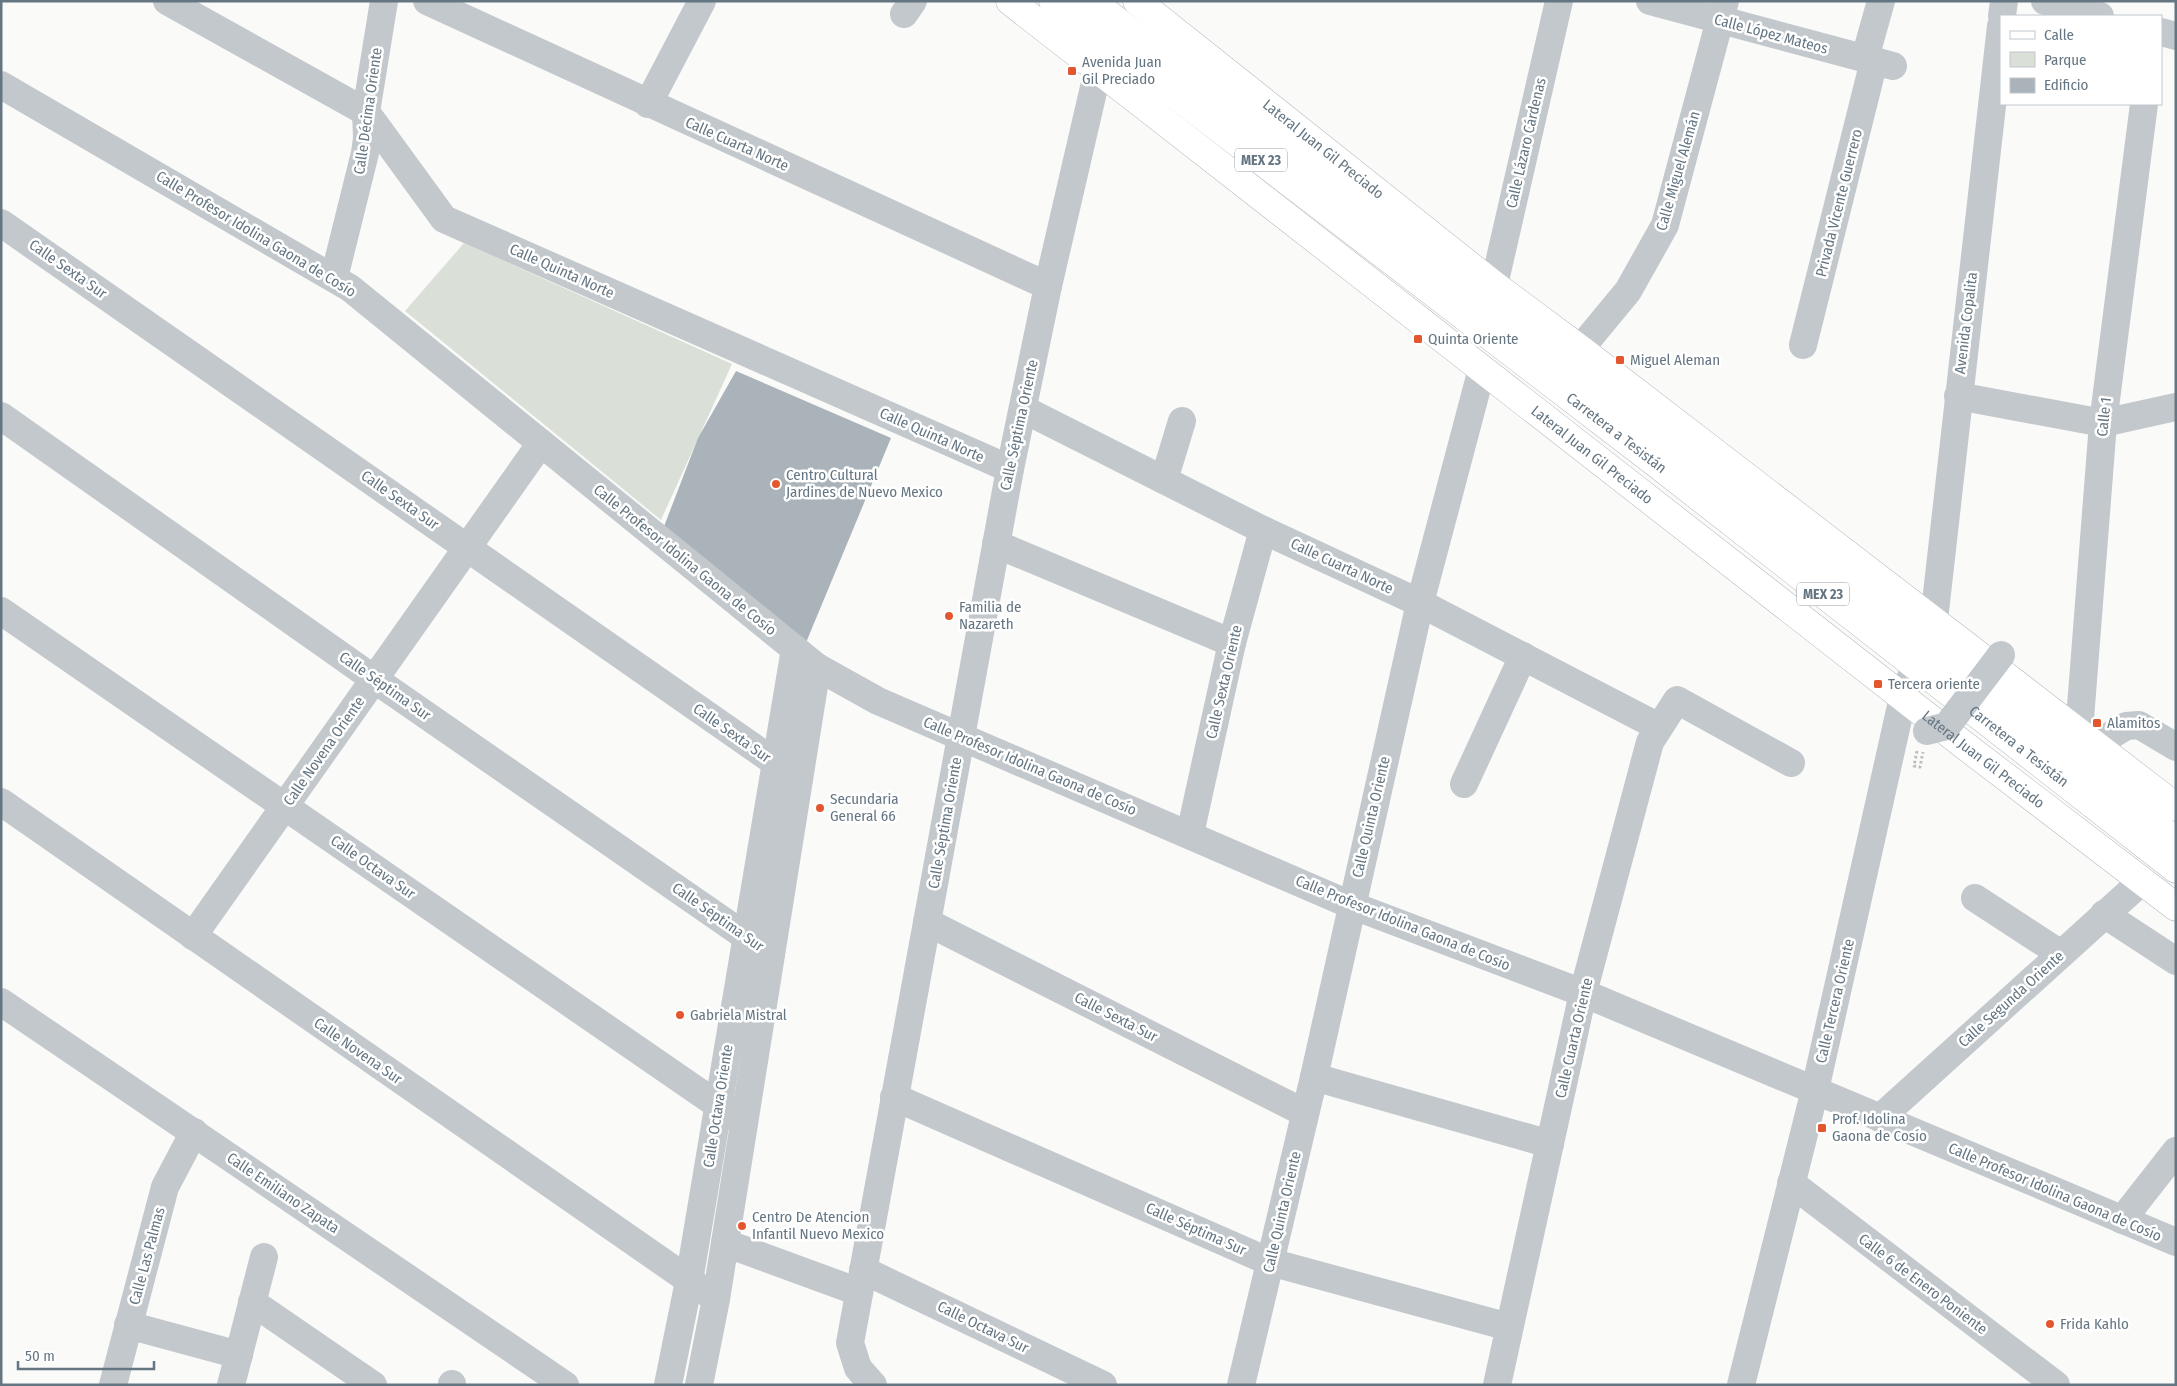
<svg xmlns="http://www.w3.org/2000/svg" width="2177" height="1386" font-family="'Fira Sans Condensed',sans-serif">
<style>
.green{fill:#dadfd7}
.building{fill:#aab3b9}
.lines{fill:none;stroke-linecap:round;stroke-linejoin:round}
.major-casing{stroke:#b5babe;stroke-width:29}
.path{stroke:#bbbfc2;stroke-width:3;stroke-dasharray:2.5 2.5;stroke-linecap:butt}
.minor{stroke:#c3c8cc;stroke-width:28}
.major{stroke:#fff;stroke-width:28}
.minor-bridge{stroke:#c3c8cc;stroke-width:28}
.poi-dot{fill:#e4572e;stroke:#fff;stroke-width:2}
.labels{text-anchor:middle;stroke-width:5;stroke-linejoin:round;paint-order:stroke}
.shield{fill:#fff;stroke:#939fa8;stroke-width:1}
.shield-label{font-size:14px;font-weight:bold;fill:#657683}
.street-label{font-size:15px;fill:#657683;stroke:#fff}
.poi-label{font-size:15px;fill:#657683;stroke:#fff;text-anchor:start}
</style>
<rect width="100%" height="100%" fill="#fafaf8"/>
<!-- green -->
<path class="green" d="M464,243L732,364L661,520L405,311Z"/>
<!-- building -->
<path class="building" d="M736,371L891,438L805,645L663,529L698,438Z"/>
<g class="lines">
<defs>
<g id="major">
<path id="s1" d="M1010,1L1964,745L2176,907"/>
<path id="s2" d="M1053,1L1657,464L2176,869"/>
<path d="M1091,1L1591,385L1923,646L2176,841"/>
<path id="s3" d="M1137,1L1494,285L1580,349L2176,807"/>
</g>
</defs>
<!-- major casing -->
<use href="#major" class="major-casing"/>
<!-- path -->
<path class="path" d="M1917,751L1914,766L1920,767L1923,752"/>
<!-- minor -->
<g class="minor">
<path d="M167,1L366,112L444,219L1010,469"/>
<path d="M427,1L1048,286"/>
<path d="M1650,1L1893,66"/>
<path d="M2045,1L2100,16"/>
<path d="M904,14L913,1"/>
<path d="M2002,16L2004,1"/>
<path d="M2161,32L2176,36"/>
<path d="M1865,58L1881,1"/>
<path d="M1,85L350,288L817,667L878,701L1351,905L1583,993L2176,1242"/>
<path d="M648,104L702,1"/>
<path d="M1,223L799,779"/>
<path d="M334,278L365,153L367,138L366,112L384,1"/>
<path d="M1494,285L1559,1"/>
<path d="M1803,345L1874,61"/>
<path d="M1580,349L1628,291L1665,225L1725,1"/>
<path d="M1958,396L2103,423L2176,407"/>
<path d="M1023,409L1263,530L1420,603L1659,727"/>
<path d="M1,416L374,679L771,954"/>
<path d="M1164,480L1182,421"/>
<path d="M996,544L1232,643"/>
<path d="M1,611L744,1123"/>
<path d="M2079,732L2103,423L2144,104"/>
<path d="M2095,745L2126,726L2139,725L2176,747"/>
<path d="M1464,784L1523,656"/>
<path d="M1,802L716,1299"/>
<path d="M1190,834L1232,643L1263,530"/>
<path d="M1975,898L2061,954"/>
<path d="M2104,914L2176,961"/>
<path d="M927,922L1305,1113"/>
<path d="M193,936L541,443"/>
<path d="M1,1002L565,1385"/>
<path d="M1314,1077L1550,1144"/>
<path d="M894,1097L1270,1262L1509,1327"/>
<path d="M1880,1118L2142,881"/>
<path d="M1791,1183L2056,1385"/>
<path d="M2122,1220L2176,1151"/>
<path d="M725,1243L859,1292"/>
<path d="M863,1270L1103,1385"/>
<path d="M252,1302L373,1385"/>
<path d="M128,1325L239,1355"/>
<path d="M113,1385L165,1187L194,1132"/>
<path d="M231,1385L264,1257"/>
<path d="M452,1385V1384"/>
<path d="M668,1385L689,1281L795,649"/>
<path d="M699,1385L716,1299L817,667"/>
<path d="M873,1385L858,1368L850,1343L1010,469L1048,286L1098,70"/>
<path d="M1241,1385L1314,1077L1420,603L1482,369"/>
<path d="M1497,1385L1583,993L1650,742L1677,700L1791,763"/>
<path d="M1741,1385L1815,1090L1903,697L1934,620L2001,26"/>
</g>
<!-- major -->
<use href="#major" class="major"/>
<!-- minor-bridge -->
<path class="minor-bridge" d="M1927,731L1947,726L2001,655"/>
</g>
<!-- markers -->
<g class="poi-dot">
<rect x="1067" y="66" width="10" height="10" rx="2.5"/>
<rect x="1413" y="334" width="10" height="10" rx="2.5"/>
<rect x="1615" y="355" width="10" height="10" rx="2.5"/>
<circle cx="776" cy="484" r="5"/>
<circle cx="949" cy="616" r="5"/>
<rect x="1873" y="679" width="10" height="10" rx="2.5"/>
<rect x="2092" y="718" width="10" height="10" rx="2.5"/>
<circle cx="820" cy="808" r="5"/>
<circle cx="680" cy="1015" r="5"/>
<rect x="1817" y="1123" width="10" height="10" rx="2.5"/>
<circle cx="742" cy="1226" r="5"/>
<circle cx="2050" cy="1324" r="5"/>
</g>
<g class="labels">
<!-- shield labels -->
<g class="shield">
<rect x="1235" y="148.5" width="52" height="23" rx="4"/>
<rect x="1797" y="582.5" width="52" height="23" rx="4"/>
</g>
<g class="shield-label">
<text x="1261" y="165">MEX 23</text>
<text x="1823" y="599">MEX 23</text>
</g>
<!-- street labels -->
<g class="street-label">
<text transform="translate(1771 34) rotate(15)" y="5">Calle López Mateos</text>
<text transform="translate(368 111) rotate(-82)" y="5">Calle Décima Oriente</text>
<text transform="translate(1526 143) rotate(-77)" y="5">Calle Lázaro Cárdenas</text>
<text transform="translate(737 144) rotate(24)" y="5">Calle Cuarta Norte</text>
<text dy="5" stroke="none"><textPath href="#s3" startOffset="238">Lateral Juan Gil Preciado</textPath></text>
<text transform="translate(1678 171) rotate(-74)" y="5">Calle Miguel Alemán</text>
<text transform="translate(1839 203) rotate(-76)" y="5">Privada Vicente Guerrero</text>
<text transform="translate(256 234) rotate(31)" y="5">Calle Profesor Idolina Gaona de Cosío</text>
<text transform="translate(68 269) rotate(35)" y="5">Calle Sexta Sur</text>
<text transform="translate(562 271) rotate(24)" y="5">Calle Quinta Norte</text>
<text transform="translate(1966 323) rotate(-83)" y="5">Avenida Copalita</text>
<text transform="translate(2104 417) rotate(-84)" y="5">Calle 1</text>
<text transform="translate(1019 425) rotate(-78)" y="5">Calle Séptima Oriente</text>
<text dy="5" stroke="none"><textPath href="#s2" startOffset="710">Carretera a Tesistán</textPath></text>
<text transform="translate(932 435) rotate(24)" y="5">Calle Quinta Norte</text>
<text dy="5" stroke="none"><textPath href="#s1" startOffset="738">Lateral Juan Gil Preciado</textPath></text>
<text transform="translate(400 500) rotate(35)" y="5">Calle Sexta Sur</text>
<text transform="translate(685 560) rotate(39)" y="5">Calle Profesor Idolina Gaona de Cosío</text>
<text transform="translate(1342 566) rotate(25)" y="5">Calle Cuarta Norte</text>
<text transform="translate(1224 682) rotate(-77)" y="5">Calle Sexta Oriente</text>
<text transform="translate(385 686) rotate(35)" y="5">Calle Séptima Sur</text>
<text transform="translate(732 733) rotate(35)" y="5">Calle Sexta Sur</text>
<text dy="5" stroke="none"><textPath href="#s2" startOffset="1220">Carretera a Tesistán</textPath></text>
<text transform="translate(324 751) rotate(-55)" y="5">Calle Novena Oriente</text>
<text dy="5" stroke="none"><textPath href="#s1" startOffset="1234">Lateral Juan Gil Preciado</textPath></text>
<text transform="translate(1030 766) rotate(23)" y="5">Calle Profesor Idolina Gaona de Cosío</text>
<text transform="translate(1371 817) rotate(-77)" y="5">Calle Quinta Oriente</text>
<text transform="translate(945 823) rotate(-80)" y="5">Calle Séptima Oriente</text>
<text transform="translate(373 867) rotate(35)" y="5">Calle Octava Sur</text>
<text transform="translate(718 917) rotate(35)" y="5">Calle Séptima Sur</text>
<text transform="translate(1403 923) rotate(22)" y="5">Calle Profesor Idolina Gaona de Cosío</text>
<text transform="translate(2011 999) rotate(-42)" y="5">Calle Segunda Oriente</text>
<text transform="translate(1835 1001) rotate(-77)" y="5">Calle Tercera Oriente</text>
<text transform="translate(1116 1017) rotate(27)" y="5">Calle Sexta Sur</text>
<text transform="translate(1574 1038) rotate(-77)" y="5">Calle Cuarta Oriente</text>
<text transform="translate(358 1051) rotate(35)" y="5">Calle Novena Sur</text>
<text transform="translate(718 1106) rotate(-81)" y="5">Calle Octava Oriente</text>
<text transform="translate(2055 1192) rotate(23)" y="5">Calle Profesor Idolina Gaona de Cosío</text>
<text transform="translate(283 1193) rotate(34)" y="5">Calle Emiliano Zapata</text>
<text transform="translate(1282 1212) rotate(-77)" y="5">Calle Quinta Oriente</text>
<text transform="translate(1196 1229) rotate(24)" y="5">Calle Séptima Sur</text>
<text transform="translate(147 1256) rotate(-75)" y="5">Calle Las Palmas</text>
<text transform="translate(1923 1284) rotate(37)" y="5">Calle 6 de Enero Poniente</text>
<text transform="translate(983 1327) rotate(26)" y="5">Calle Octava Sur</text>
</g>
<!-- poi labels -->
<g class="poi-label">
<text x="1082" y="67">Avenida Juan<tspan x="1082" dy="17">Gil Preciado</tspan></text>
<text x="1428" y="344">Quinta Oriente</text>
<text x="1630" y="365">Miguel Aleman</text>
<text x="786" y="480">Centro Cultural<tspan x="786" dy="17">Jardines de Nuevo Mexico</tspan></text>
<text x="959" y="612">Familia de<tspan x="959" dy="17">Nazareth</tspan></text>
<text x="1888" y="689">Tercera oriente</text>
<text x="2107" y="728">Alamitos</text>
<text x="830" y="804">Secundaria<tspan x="830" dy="17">General 66</tspan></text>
<text x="690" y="1020">Gabriela Mistral</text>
<text x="1832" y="1124">Prof. Idolina<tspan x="1832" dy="17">Gaona de Cosío</tspan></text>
<text x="752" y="1222">Centro De Atencion<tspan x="752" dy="17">Infantil Nuevo Mexico</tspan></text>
<text x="2060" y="1329">Frida Kahlo</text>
</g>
</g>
<!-- border -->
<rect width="2177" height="1386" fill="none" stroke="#657683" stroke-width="5"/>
<!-- legend -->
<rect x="2000" y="15" width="162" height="90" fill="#ffffff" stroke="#c1c8cd"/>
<rect x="2010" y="31" width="25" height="8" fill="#ffffff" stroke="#c1c8cd"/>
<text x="2044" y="40" font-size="15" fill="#657683">Calle</text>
<rect x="2010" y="52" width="25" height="15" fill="#dadfd7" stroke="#c1c8cd"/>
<text x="2044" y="65" font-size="15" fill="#657683">Parque</text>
<rect x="2010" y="78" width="25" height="15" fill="#aab3b9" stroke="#c1c8cd"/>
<text x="2044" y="90" font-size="15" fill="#657683">Edificio</text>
<!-- scale -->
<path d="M18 1361v8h136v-8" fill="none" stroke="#657683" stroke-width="2.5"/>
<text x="25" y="1361" font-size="15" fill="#657683" stroke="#ffffff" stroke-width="4" paint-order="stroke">50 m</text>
</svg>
